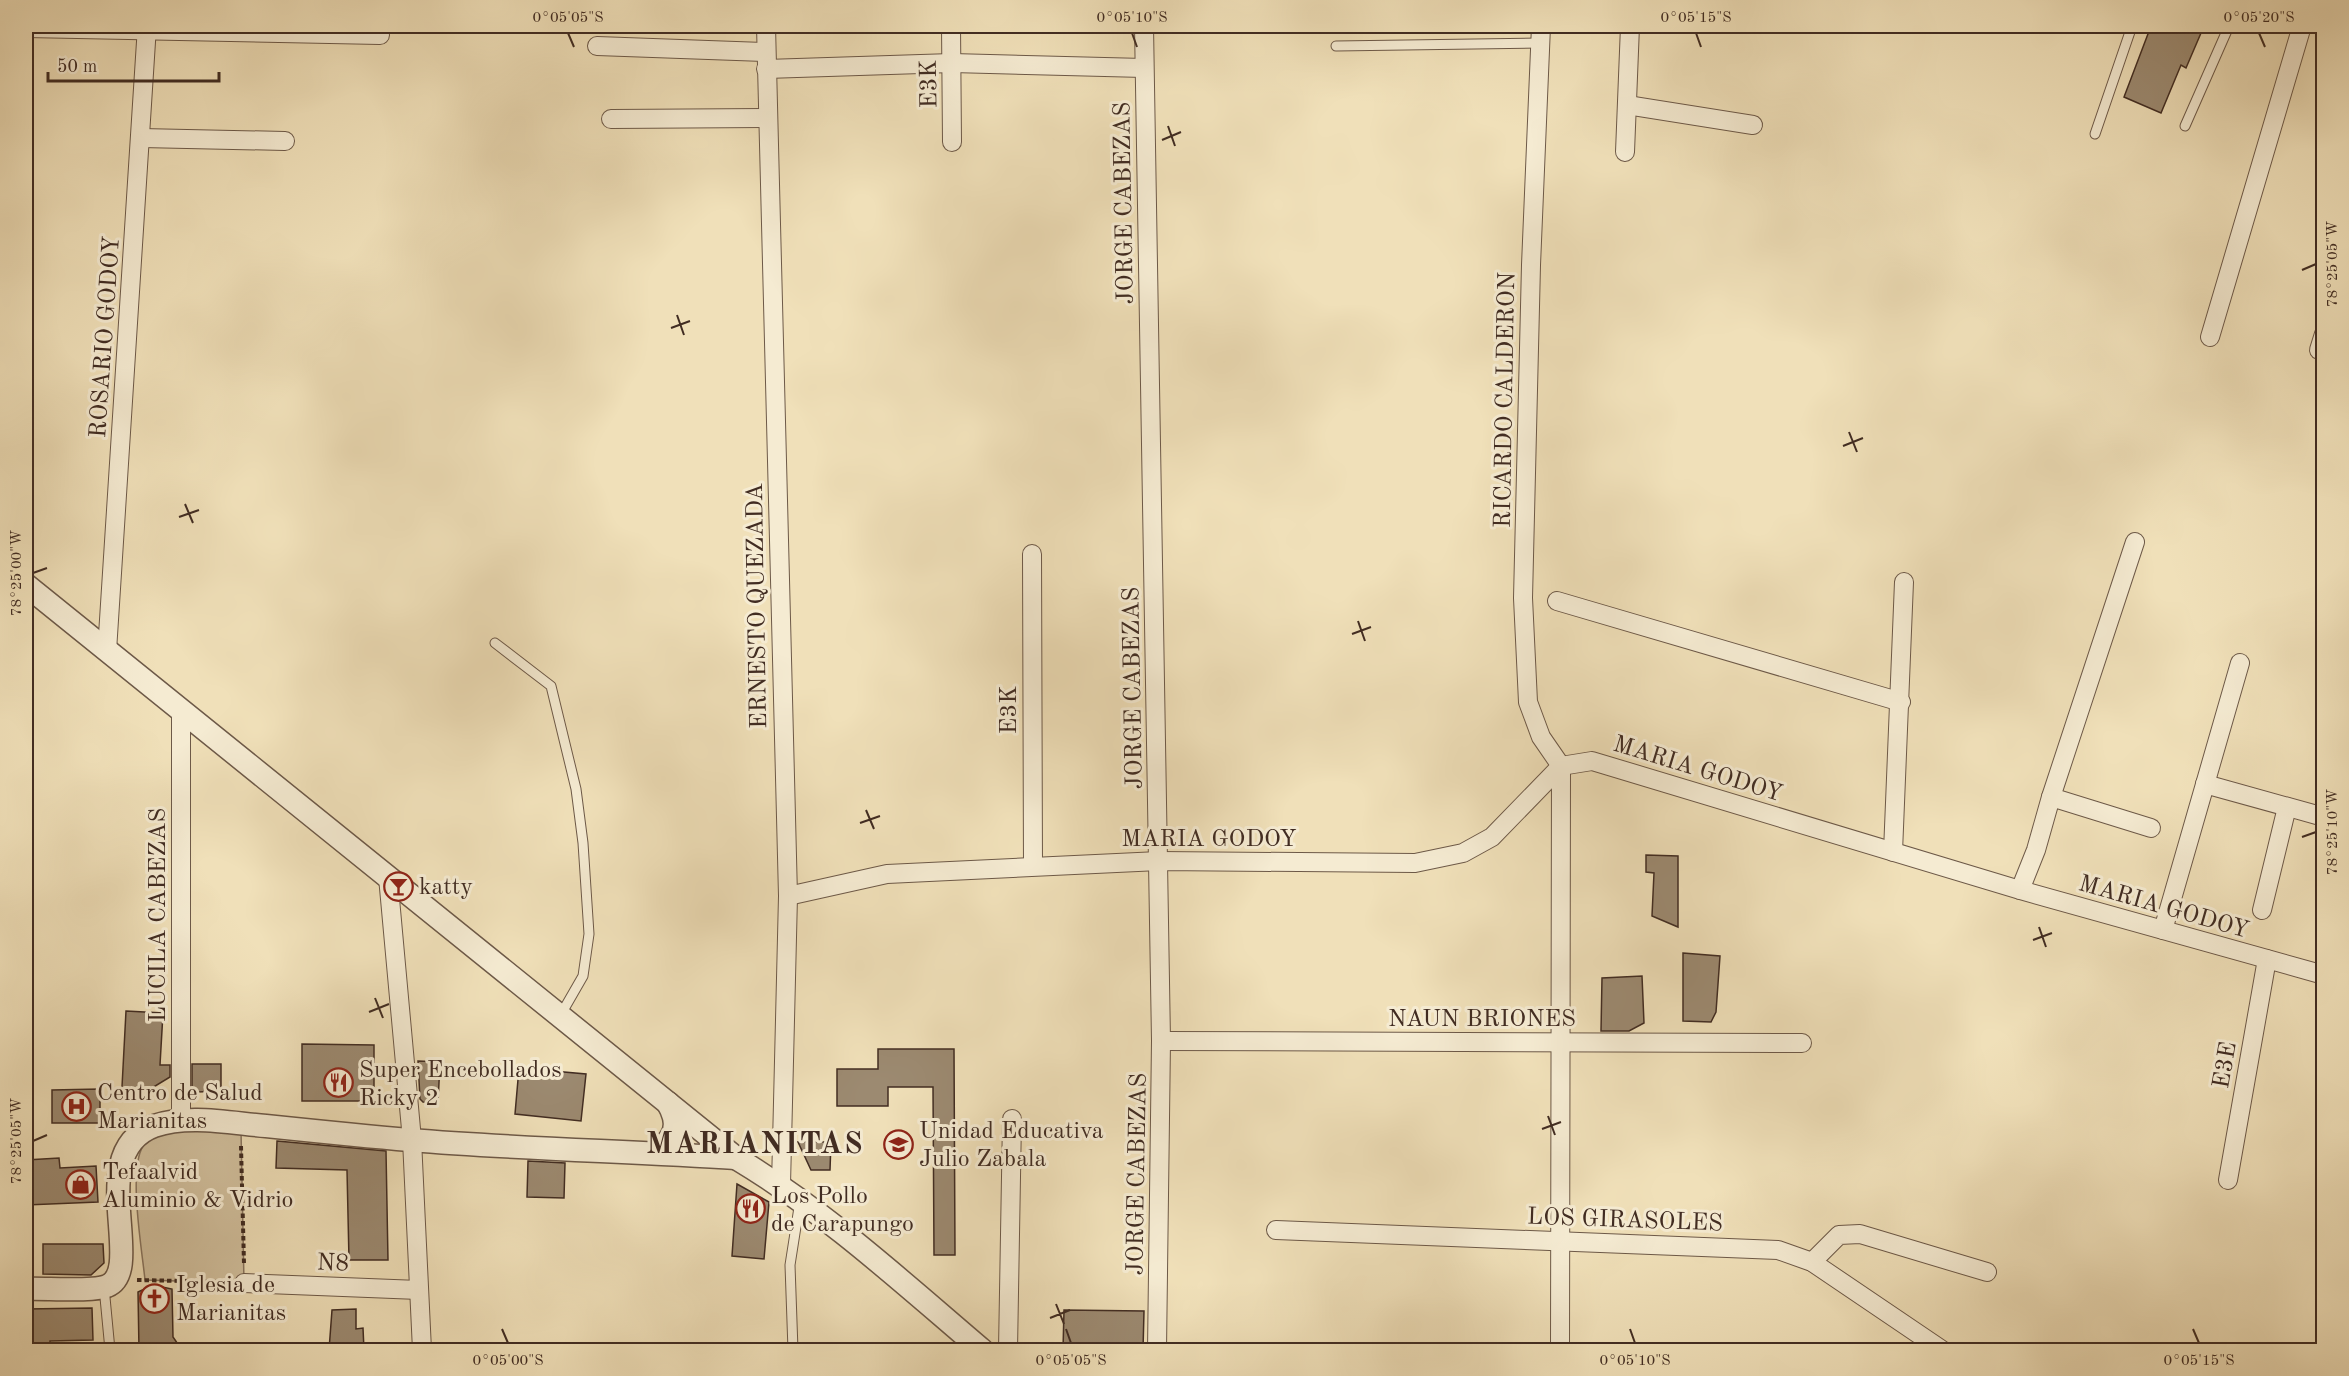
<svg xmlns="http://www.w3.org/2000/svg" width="2349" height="1376" font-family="'Old Standard TT',serif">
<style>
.green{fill:#d2c19f;stroke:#8a7660;stroke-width:1.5}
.building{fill:#9c8a71;stroke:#412c22;stroke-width:1.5}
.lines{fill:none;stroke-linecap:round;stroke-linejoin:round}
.service-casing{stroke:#6d5948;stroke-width:11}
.minor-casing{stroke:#6d5948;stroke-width:20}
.tertiary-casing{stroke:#6d5948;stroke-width:25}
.path{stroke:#412c22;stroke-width:4;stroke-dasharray:4.5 3;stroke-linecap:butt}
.service{stroke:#f5ebd2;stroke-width:9}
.minor{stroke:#f5ebd2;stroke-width:18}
.tertiary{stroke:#f5ebd2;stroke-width:22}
.ticks{fill:none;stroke:#412c22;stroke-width:2}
.labels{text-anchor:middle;stroke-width:6;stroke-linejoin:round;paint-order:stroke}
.street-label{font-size:24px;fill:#412c22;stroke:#f5ebd2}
.poi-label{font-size:24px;fill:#412c22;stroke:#f5ebd2;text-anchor:start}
.district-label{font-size:30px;font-weight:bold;letter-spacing:1.5px;fill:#412c22;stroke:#f5ebd2}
.neatline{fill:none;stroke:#412c22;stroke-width:2}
.ticks-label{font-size:15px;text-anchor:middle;fill:#412c22}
</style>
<rect width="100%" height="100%" fill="#f0e0b9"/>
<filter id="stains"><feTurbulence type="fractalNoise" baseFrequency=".00333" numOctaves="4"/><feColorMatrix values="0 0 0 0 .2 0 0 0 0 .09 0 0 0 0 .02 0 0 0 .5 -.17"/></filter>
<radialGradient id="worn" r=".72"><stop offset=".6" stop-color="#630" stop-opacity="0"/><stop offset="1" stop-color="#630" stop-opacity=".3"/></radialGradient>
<!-- green -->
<path class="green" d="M169,1126L241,1130L244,1283L145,1280C142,1250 128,1170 143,1146C148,1138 161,1132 169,1126Z"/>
<!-- building -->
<g class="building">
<path d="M2151,26H2204L2186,68L2181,65L2161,113L2124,97Z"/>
<path d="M1646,855L1678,856V927L1652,916L1654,873L1646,872Z"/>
<path d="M1683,953L1720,956L1716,1012L1711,1022L1683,1021Z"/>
<path d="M1642,976L1644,1023L1629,1031H1601L1602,978Z"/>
<path d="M126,1011L163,1013L160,1065H170V1077L152,1088L122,1087Z"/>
<path d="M302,1044L374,1045V1094L366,1101H302Z"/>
<path d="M878,1049H954L955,1255H934L933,1087H888V1106H837V1069H878Z"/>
<path d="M418,1061L440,1062L438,1103L423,1102L420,1099Z"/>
<path d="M192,1064H221V1091L197,1092L192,1088Z"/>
<path d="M519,1068L586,1074L581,1121L515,1114Z"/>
<path d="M100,1089V1123H52V1090Z"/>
<path d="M277,1141L386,1151L388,1260H349L347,1170L276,1168Z"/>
<path d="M798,1142H831L830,1170H811Z"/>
<path d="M59,1158L60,1168L96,1166L98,1202L26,1205V1160Z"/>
<path d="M528,1161L565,1163L564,1198L527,1197Z"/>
<path d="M737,1184L769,1202L764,1259L732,1256Z"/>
<path d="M43,1244H103L104,1263L91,1275L43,1274Z"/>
<path d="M153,1285L172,1289L173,1337L182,1350H139L138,1292Z"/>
<path d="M92,1308L93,1340L50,1341V1350H26V1309Z"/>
<path d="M356,1309V1329L363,1328L364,1350H329L332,1310Z"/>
<path d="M1064,1310L1144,1311L1143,1350H1063Z"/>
</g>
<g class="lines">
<defs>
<g id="service">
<path d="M1336,46L1540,43"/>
<path d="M2185,126L2229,26"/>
<path d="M2095,134L2132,26"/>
<path d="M495,643L551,686L576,789L583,843L589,934L583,976L560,1016"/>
<path d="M104,1287L110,1350"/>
<path d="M793,1350L790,1265L800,1201"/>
</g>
<g id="minor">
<path d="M766,26L788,896L781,1185"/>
<path d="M951,26L952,142"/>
<path d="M1144,26L1161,1041L1157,1350"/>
<path d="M1541,26L1531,265L1523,598L1528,702L1541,737L1561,766"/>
<path d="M26,28L380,35"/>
<path d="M597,46L766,52"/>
<path d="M766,69L952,63L1144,68"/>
<path d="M1627,105L1753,125"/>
<path d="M611,119L768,118"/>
<path d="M141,138L285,141"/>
<path d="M1625,152L1630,26"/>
<path d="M2210,337L2302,26"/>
<path d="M2319,350L2324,334"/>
<path d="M1032,554L1033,866"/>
<path d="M1557,601L1901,702"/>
<path d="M107,651L147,26"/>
<path d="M181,711V1120"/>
<path d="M2205,784L2324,817"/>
<path d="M2051,797L2151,828"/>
<path d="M1893,852L1904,582"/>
<path d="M388,877L412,1140L422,1350"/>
<path d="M2020,890L2036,850L2051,797L2135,542"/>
<path d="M788,896L887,874L1159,861L1415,863L1463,853L1492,837L1561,766L1592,761L2020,890L2324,975"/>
<path d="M2262,910L2287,807"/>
<path d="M2163,930L2240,663"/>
<path d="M1161,1041L1802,1043"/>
<path d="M2228,1180L2267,959"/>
<path d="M1276,1230L1778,1250L1812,1262L1942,1350"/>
<path d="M1812,1262L1839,1235L1860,1234L1987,1272"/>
<path d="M244,1283L419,1290"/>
<path d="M1008,1350L1012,1119"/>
<path d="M1560,1350L1561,766"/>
</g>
<g id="tertiary">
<path d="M26,585L736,1158C826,1212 902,1282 982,1350"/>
<path d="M655,1153C675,1138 681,1126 668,1103"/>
<path d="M26,1289C43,1288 93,1292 107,1286C147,1270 83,1152 154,1126C188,1114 230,1123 266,1126C314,1131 362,1136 410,1140C518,1149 627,1151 736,1158"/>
</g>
</defs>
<!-- service casing -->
<use href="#service" class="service-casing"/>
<!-- minor casing -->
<use href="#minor" class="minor-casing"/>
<!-- tertiary casing -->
<use href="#tertiary" class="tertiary-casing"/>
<!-- path -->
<g class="path">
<path d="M241,1146L244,1264"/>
<path d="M137,1280L226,1282"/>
</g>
<!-- service -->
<use href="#service" class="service"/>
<!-- minor -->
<use href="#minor" class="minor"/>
<!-- tertiary -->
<use href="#tertiary" class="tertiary"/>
</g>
<!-- ticks -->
<path class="ticks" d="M568,33L574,47M1132,33L1137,47M1696,33L1701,47M2259,33L2265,47M1168,126L1175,146M1162,140L1181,132M2302,270L2316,264M677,315L684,335M671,328L690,321M1849,432L1857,452M1843,446L1863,438M185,504L193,523M179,517L199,510M33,573L47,568M1358,621L1365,641M1352,634L1371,627M866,810L874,829M860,823L880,816M2302,837L2316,832M2039,927L2046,947M2033,940L2052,933M375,998L383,1018M369,1012L389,1004M1548,1116L1555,1135M1542,1129L1561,1122M33,1141L47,1135M1056,1304L1064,1324M1050,1318L1070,1310M502,1329L508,1343M1066,1329L1071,1343M1630,1329L1635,1343M2193,1329L2199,1343"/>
<!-- icons -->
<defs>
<symbol id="bar-ring" viewBox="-11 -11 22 22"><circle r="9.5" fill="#f5ebd2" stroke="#8f2418" stroke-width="1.5"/><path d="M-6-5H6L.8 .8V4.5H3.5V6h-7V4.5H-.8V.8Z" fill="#8f2418"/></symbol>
<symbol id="restaurant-ring" viewBox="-11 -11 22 22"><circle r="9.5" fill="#f5ebd2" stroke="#8f2418" stroke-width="1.5"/><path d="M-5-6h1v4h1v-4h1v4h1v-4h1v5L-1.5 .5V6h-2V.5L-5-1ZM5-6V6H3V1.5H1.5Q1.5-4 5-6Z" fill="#8f2418"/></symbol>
<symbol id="hospital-ring" viewBox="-11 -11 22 22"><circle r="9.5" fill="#f5ebd2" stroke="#8f2418" stroke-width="1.5"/><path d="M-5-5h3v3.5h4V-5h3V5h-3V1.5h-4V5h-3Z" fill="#8f2418"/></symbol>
<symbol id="school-ring" viewBox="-11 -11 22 22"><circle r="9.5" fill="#f5ebd2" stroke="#8f2418" stroke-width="1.5"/><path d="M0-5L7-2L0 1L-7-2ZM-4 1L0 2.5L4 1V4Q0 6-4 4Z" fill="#8f2418"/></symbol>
<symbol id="shop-ring" viewBox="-11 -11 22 22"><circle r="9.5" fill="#f5ebd2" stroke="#8f2418" stroke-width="1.5"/><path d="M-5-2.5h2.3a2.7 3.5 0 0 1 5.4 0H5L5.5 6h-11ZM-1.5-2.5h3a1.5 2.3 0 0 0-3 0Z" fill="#8f2418"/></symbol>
<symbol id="church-ring" viewBox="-11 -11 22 22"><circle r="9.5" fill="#f5ebd2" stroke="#8f2418" stroke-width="1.5"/><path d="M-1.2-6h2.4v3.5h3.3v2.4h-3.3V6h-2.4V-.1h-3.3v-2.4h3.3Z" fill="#8f2418"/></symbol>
</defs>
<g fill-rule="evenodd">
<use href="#bar-ring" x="382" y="870" width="33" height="33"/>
<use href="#restaurant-ring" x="322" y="1066" width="33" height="33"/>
<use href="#hospital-ring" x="60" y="1090" width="33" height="33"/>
<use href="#school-ring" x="882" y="1128" width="33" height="33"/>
<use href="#shop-ring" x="64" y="1168" width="33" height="33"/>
<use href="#restaurant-ring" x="734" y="1192" width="33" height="33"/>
<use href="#church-ring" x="138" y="1282" width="33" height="33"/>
</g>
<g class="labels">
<!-- street labels -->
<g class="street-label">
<text transform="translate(928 84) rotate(-91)" y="8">E3K</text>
<text transform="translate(1123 203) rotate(-91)" y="8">JORGE CABEZAS</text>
<text transform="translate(104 337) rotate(-86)" y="8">ROSARIO GODOY</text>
<text transform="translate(1504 400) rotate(-89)" y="8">RICARDO CALDERON</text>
<text transform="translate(756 606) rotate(-91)" y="8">ERNESTO QUEZADA</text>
<text transform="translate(1132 688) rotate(-91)" y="8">JORGE CABEZAS</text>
<text transform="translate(1008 710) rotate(-90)" y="8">E3K</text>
<text transform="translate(1698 768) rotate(17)" y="8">MARIA GODOY</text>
<text x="1209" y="846">MARIA GODOY</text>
<text transform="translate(2164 906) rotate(16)" y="8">MARIA GODOY</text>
<text transform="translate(157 915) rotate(-90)" y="8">LUCILA CABEZAS</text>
<text x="1482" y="1026">NAUN BRIONES</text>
<text transform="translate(2224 1065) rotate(-80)" y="8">E3E</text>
<text transform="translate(1136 1174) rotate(-89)" y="8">JORGE CABEZAS</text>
<text transform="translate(1625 1219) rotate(2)" y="8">LOS GIRASOLES</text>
<text transform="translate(333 1262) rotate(2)" y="8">N8</text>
</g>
<!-- poi labels -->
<g class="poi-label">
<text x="419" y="894">katty</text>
<text x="359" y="1077">Super Encebollados<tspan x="359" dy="28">Ricky 2</tspan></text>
<text x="97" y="1100">Centro de Salud<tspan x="97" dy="28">Marianitas</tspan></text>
<text x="919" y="1138">Unidad Educativa<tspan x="919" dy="28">Julio Zabala</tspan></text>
<text x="102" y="1179">Tefaalvid<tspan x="102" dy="28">Aluminio &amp; Vidrio</tspan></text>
<text x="771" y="1203">Los Pollo<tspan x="771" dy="28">de Carapungo</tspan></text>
<text x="176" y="1292">Iglesia de<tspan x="176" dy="28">Marianitas</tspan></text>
</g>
<!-- district labels -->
<g class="district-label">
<text x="755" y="1153">MARIANITAS</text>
</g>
</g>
<!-- margin -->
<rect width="2349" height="1376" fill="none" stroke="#f0e0b9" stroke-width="66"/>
<!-- scale -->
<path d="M48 72v9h171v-9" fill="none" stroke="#412c22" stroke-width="3"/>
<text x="57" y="72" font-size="18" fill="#412c22" stroke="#f5ebd2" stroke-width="4.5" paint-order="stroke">50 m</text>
<rect x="33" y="33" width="2283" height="1310" class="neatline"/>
<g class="ticks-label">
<text x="568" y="22">0°05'05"S</text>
<text x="1132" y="22">0°05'10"S</text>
<text x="1696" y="22">0°05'15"S</text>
<text x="2259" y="22">0°05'20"S</text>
<text transform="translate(2332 264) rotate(-90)" y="5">78°25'05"W</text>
<text transform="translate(16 573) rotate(-90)" y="5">78°25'00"W</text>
<text transform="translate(2332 832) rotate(-90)" y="5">78°25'10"W</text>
<text transform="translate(16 1141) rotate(-90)" y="5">78°25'05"W</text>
<text x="508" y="1365">0°05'00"S</text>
<text x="1071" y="1365">0°05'05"S</text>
<text x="1635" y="1365">0°05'10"S</text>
<text x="2199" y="1365">0°05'15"S</text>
</g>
<rect width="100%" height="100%" filter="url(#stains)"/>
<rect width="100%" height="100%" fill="url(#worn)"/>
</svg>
